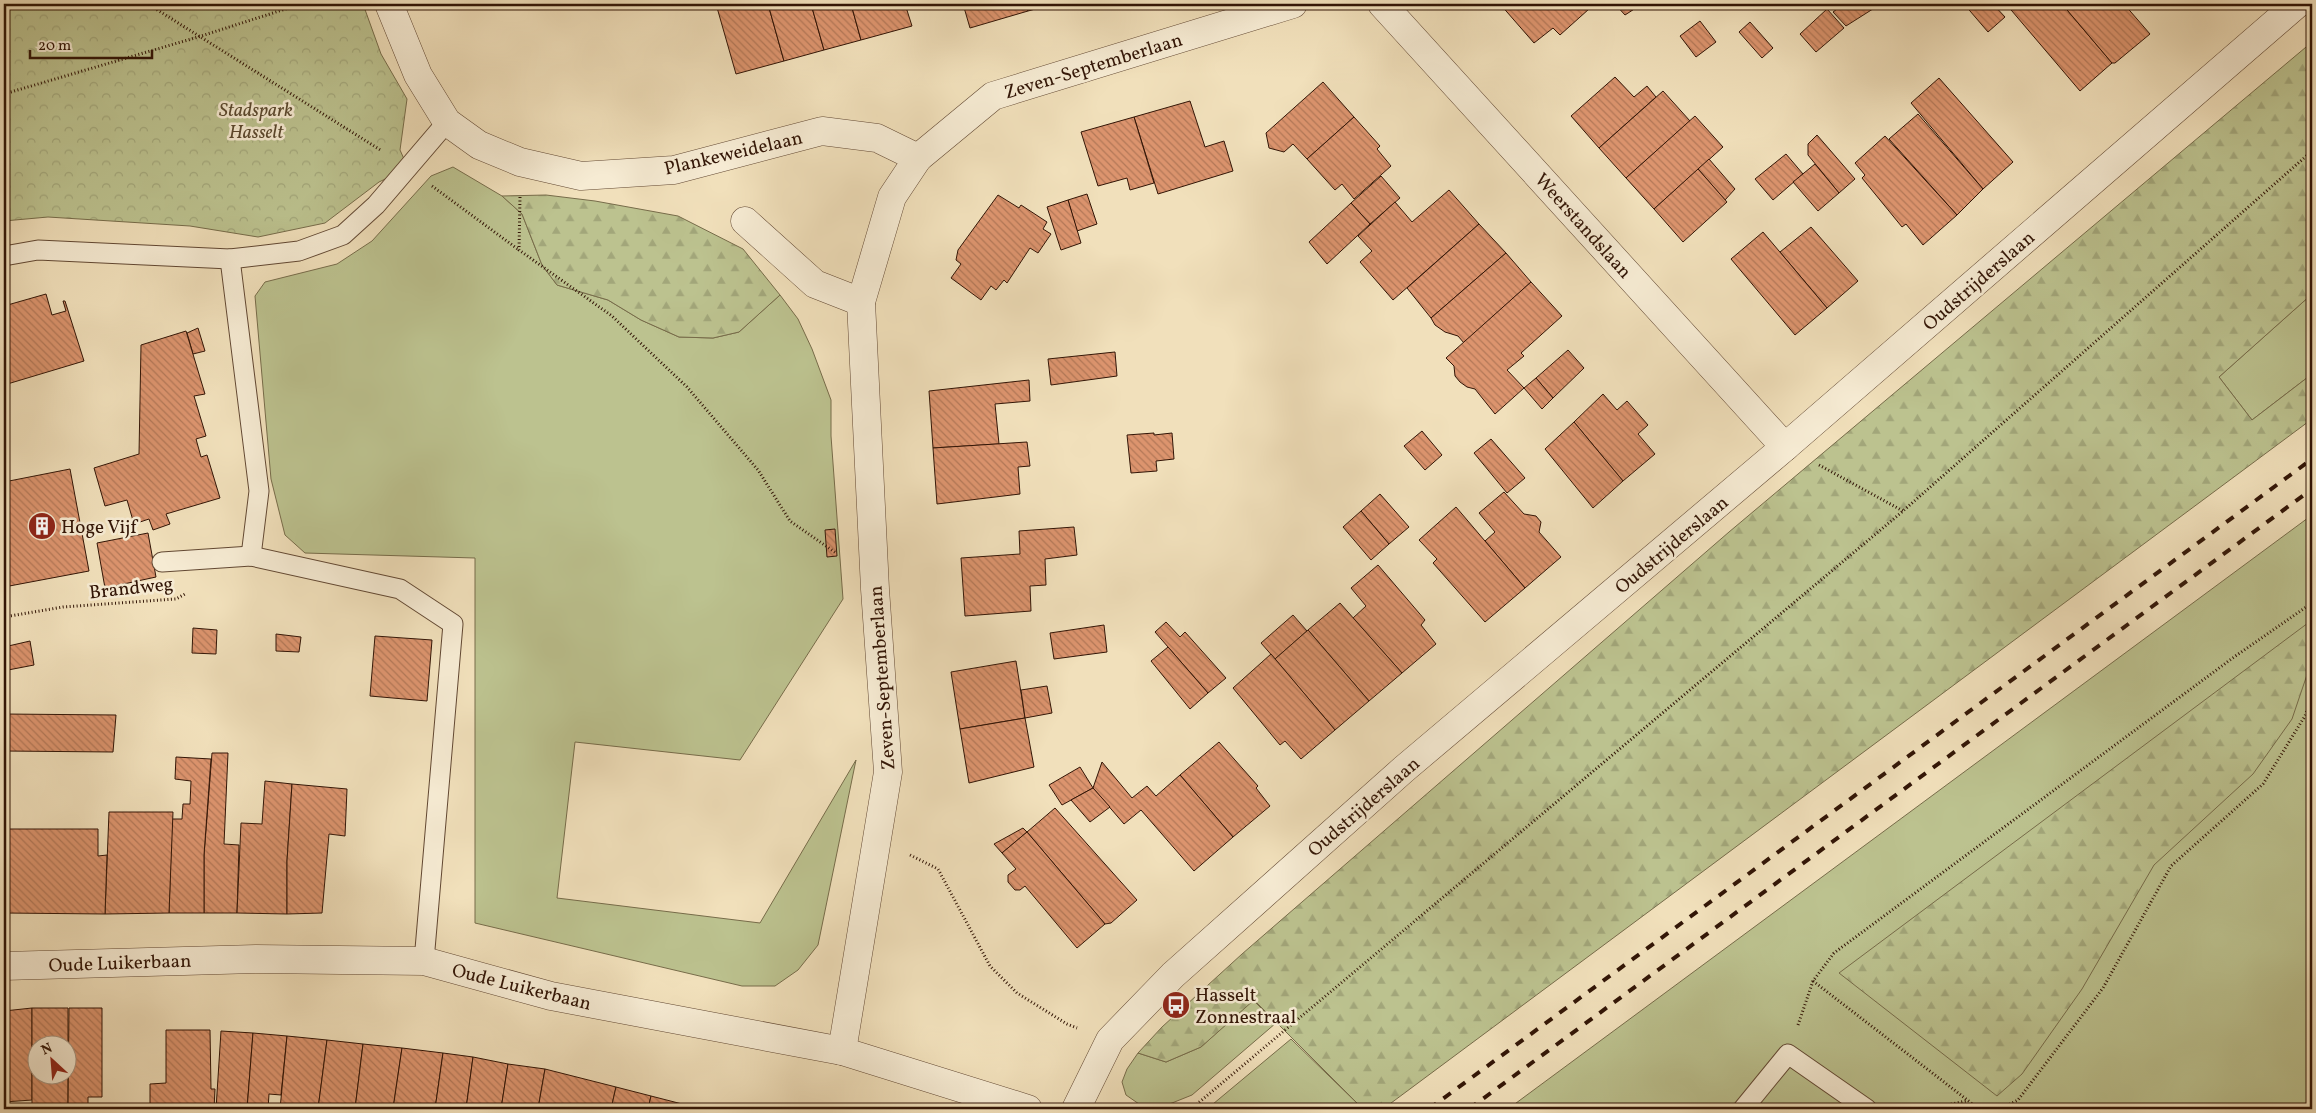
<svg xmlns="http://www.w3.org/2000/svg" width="2316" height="1113" font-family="Vollkorn,serif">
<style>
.green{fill:#bcc28f;stroke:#776c4a}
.forest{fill:url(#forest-firs);stroke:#776c4a}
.park{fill:url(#park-crowns);stroke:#776c4a}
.building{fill:url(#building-back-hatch);stroke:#321506;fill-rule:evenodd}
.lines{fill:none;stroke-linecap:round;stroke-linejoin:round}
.lane-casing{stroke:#624833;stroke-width:21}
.street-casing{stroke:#624833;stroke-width:29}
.path{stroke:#321506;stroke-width:3;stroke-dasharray:1 2.5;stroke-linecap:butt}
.lane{stroke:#f6ebd3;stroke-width:19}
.street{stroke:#f6ebd3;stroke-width:28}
.rail{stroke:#321506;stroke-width:4;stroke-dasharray:9 9;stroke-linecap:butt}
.labels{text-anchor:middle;stroke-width:5;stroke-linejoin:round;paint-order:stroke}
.street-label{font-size:19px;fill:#321506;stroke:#f6ebd3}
.park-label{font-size:19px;font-style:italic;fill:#5b492f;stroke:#f6ebd3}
.poi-label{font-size:19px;fill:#321506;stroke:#f6ebd3;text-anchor:start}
</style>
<defs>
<pattern id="forest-firs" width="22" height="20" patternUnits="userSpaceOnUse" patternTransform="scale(1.25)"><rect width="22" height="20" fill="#bcc28f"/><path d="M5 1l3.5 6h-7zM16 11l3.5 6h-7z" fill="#a2a67a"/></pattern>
<pattern id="park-crowns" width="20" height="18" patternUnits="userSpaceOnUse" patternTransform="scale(1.25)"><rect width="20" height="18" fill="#bcc28f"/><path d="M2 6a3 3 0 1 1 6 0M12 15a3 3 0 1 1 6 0" fill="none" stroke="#a2a67a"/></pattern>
<pattern id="building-back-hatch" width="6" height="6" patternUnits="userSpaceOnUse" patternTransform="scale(1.25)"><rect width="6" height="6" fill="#dc946e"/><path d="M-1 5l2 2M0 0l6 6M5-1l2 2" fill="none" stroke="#b37858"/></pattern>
</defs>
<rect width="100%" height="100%" fill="#f1e0bb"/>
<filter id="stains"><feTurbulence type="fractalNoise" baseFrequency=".004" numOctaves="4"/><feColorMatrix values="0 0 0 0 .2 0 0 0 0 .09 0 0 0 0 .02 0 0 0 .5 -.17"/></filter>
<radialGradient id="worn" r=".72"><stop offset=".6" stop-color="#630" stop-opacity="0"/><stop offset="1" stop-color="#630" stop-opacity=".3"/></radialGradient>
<!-- green -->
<g class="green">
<path d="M453,167L502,196L522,214L542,265L557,285L608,300L641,320L679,337L713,338L739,332L780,295L798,319L812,349L831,400V436L843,599L740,760L575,742L557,898L760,923L856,760L818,945L798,970L775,986H742L475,923V558L305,553L285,535L271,479L255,296L265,282L337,264L372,241L431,176Z"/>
<path d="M2312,294V374L2252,420L2219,377Z"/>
<path d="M2312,515V1109H1508Z"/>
<path d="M1253,1000L1276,1023L1192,1095L1172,1103L1153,1108L1139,1104L1126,1095L1122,1082L1127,1069L1138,1053L1166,1062L1201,1047Z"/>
<path d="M1291,1039L1363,1109H1207Z"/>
</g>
<!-- forest -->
<g class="forest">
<path d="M2312,42V294L2219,377L2252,420L2312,374V419L1383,1109H1363L1254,1000L1201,1047L1166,1062L1138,1053L1162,1027L1242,954L1729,532Z"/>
<path d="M546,195L595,201L678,216L743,249L780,295L739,332L713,338L679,337L641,320L608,300L557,285L542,265L522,214L502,196Z"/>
<path d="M2312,620V660L2292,719L2253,774L2154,865L2082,989L2022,1074L1997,1096L1839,973Z"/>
</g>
<!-- park -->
<path class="park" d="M4,4H363L381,54L407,99L400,150L408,168L379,182L325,223L258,237L190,226L48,217L4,221Z"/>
<!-- building -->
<g class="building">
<path d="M716,4H768L784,61L736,74Z"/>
<path d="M768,4H811L824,50L784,61Z"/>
<path d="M811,4H851L861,40L824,50Z"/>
<path d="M851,4H905L912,26L861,40Z"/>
<path d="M963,4H1026L1028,11L970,28Z"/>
<path d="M1026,4H1054L1028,11Z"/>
<path d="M1500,4H1584L1589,9L1560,35L1553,28L1534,43Z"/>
<path d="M1615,4H1642L1625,15Z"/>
<path d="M1844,4H1874L1876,7L1846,26L1833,12Z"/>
<path d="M1964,4H1993L2005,17L1988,32Z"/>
<path d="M2006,4H2062L2112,63L2080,91Z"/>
<path d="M2062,4H2124L2150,34L2115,63H2112Z"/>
<path d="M1827,9L1844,28L1816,52L1800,34Z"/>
<path d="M1700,21L1716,42L1696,57L1680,36Z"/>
<path d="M1750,22L1773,48L1762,58L1739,32Z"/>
<path d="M1615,77L1634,97L1647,86L1656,97L1599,148L1571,116Z"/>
<path d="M1939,78L2013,162L1983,189L1911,103Z"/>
<path d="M1323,82L1354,117L1307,159L1293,144L1284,152L1269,148L1266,133Z"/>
<path d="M1663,91L1690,121L1626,178L1599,148Z"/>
<path d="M1190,101L1205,147L1224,141L1233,171L1158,194L1134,117Z"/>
<path d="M1918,114L1983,189L1957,215L1889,139Z"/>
<path d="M1695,116L1723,147L1654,209L1626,178Z"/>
<path d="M1134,117L1154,183L1130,190L1127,178L1098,186L1081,132Z"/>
<path d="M1354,117L1380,146L1377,149L1391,166L1354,199L1342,184L1335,190L1307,159Z"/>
<path d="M1817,135L1855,179L1839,193L1808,155V144Z"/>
<path d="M1885,136L1957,215L1923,245L1906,224L1902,227L1862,178L1865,175L1855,163Z"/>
<path d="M1786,154L1803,174L1773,200L1755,179Z"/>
<path d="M1709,159L1735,189L1725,200L1698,169Z"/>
<path d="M1815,164L1839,193L1818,211L1793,182Z"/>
<path d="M1698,169L1727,202L1683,242L1654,209Z"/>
<path d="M1381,176L1400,198L1370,224L1351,203Z"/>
<path d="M1449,190L1479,224L1393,300L1360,262L1372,251L1358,236L1395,202L1412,222Z"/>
<path d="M1087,194L1097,224L1077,231L1068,200Z"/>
<path d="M998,195L1019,208L1021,205L1047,222L1043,229L1051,234L1038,253L1030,248L1007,283L1004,280L996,290L991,286L981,300L951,278L961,264L956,260L958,250Z"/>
<path d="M1068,200L1081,243L1061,250L1047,207Z"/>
<path d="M1351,203L1370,224L1327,264L1309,242Z"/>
<path d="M1479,224L1506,253L1431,318L1407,288Z"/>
<path d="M1811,227L1858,281L1827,308L1780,252Z"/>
<path d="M1763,232L1827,308L1795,335L1731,259Z"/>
<path d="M1506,253L1531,282L1464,343L1458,336L1445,332L1435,325L1431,318Z"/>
<path d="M1531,282L1562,316L1521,353L1524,356L1507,370L1524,388L1495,414L1475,389L1467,387L1460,382L1455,376L1454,366L1446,358Z"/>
<path d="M46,294L52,315L66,311L63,301H65L84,361L4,385V306Z"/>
<path d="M198,328L205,351L193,354L187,333Z"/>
<path d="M186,331L205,394L194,396L206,436L196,439L201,457L207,455L220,498L166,514L170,524L153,530L149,519L134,524L127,500L105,506L94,468L139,454L141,345Z"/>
<path d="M1568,350L1584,368L1553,398L1536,378Z"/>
<path d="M1115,352L1117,376L1051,385L1048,359Z"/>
<path d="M1536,378L1553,398L1542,409L1524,388Z"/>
<path d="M1029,380L1030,401L995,404L999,444L933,448L929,391Z"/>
<path d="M1603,394L1617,410L1627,401L1648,425L1638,434L1655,454L1623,481L1574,422Z"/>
<path d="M1574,422L1623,481L1593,508L1545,449Z"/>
<path d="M1422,431L1442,455L1425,470L1404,446Z"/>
<path d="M1154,433V435L1172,433L1174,459L1156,461L1157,471L1131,473L1127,435Z"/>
<path d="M1491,439L1525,478L1507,493L1474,453Z"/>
<path d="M1027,442L1030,466L1018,467L1020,494L937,504L933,448Z"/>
<path d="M70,469L89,571L4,587V482Z"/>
<path d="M1504,492L1524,514L1536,516L1541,522L1539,532L1561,557L1525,588L1485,541L1495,532L1479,513Z"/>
<path d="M1380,494L1409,527L1389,544L1361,511Z"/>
<path d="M1456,507L1525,588L1485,622L1433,563L1437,559L1419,540Z"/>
<path d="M1361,511L1389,544L1371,560L1343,527Z"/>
<path d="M1074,527L1077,555L1045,559L1046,585L1030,586L1031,611L965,616L961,558L1020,554L1019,531Z"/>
<path d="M835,529L837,556L827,557L825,530Z"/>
<path d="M148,533L156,577L105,588L97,543Z"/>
<path d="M1378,565L1425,620L1421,625L1436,644L1402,673L1353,618L1366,606L1351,588Z"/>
<path d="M1340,603L1402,673L1369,701L1308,630Z"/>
<path d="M1293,615L1307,631L1275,659L1261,643Z"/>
<path d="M1166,622L1180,637L1185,632L1226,678L1208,693L1155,632Z"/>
<path d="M1104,625L1107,652L1054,659L1050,633Z"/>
<path d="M193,628L217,630L216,654L192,653Z"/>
<path d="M1308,630L1369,701L1335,730L1275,659Z"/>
<path d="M276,634L301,637L299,652L276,651Z"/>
<path d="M375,636L432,640L427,701L370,696Z"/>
<path d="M30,641L34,665L8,670L4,647Z"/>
<path d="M1168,647L1208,693L1190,709L1151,661Z"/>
<path d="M1271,654L1335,730L1301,759L1285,741L1280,745L1233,688Z"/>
<path d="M1016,661L1025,718L960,729L951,672Z"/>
<path d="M1047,686L1052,713L1025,718L1021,690Z"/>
<path d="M4,714L116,715L113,752L4,751Z"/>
<path d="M1025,718L1034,767L969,783L960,729Z"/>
<path d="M1219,742L1258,786L1256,788L1270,806L1233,837L1180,775Z"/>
<path d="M212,753H228L224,844L239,845L237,913H204V855Z"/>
<path d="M176,757L211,759L204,855V913H169L172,819H182L183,804H190L191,781L175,779Z"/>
<path d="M1102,762L1132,798L1147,786L1156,796L1180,775L1233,837L1194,871L1141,810L1124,824L1093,788Z"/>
<path d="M1080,767L1093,788L1062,805L1049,785Z"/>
<path d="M265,781L292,784L287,861V914L237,913L241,823L262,824Z"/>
<path d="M292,784L347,789L345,836L329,834L322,913L287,914V861Z"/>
<path d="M1093,788L1110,807L1090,822L1071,800Z"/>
<path d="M1055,808L1137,900L1111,923L1105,924L1027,832Z"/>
<path d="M109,812H173L169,913L105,914Z"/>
<path d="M1023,828L1027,832L1002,853L994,844Z"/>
<path d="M4,829H98V856L107,855L105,914L4,913Z"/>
<path d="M1027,832L1105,924L1077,948L1025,886L1020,890H1015L1008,882V875L1016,869L1002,853Z"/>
<path d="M32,1008V1100L4,1102V1011Z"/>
<path d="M32,1008H68V1109H32ZM38,1046H68V1076H38Z"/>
<path d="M69,1008H102V1097H88V1109H68Z"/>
<path d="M166,1030H210L211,1089H215L214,1109H150V1084L166,1083Z"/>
<path d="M221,1031L253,1033L247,1109H216Z"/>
<path d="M253,1033L287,1036L281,1095L269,1094L268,1109H247Z"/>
<path d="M287,1036L327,1040L318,1109H280Z"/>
<path d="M327,1040L363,1044L355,1109H318Z"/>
<path d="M363,1044L402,1048L393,1109H355Z"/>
<path d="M402,1048L443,1053L435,1109H393Z"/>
<path d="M443,1053L473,1057L466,1109H435Z"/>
<path d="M473,1057L508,1064L501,1109H466Z"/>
<path d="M508,1064L545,1069L538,1109H501Z"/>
<path d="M545,1069L616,1087L611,1109H538Z"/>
<path d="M616,1087L651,1096L648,1109H611Z"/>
<path d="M651,1096L686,1105L685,1109H648Z"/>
</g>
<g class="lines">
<defs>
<g id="lane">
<path d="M4,256L38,250L230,259L299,251L343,235L376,205L447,122"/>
<path d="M230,259L259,491L251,556"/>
<path d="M162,562L251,556L400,589L453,624L424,961"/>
<path d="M1743,1109L1788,1054L1867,1109"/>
</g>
<g id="street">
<path d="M389,4L418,75L447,122L479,145L520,162L581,176L674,170L822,131L877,138L918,158"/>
<path d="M1382,4L1785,447"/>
<path d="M745,221L815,284L861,302"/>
<path d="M4,966L256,959L424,961L551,996L842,1051L1028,1109"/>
<path d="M842,1051L888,772L875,589L861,302L892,197L918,158L993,96L1293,4"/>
<path d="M1076,1109L1110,1040L1173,975L1404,769L1785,447L2297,4"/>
</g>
</defs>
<!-- lane casing -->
<use href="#lane" class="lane-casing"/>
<!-- street casing -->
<use href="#street" class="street-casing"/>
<!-- path -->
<g class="path">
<path d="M148,4L382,151"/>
<path d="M4,94L198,37L301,4"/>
<path d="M432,186L519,250"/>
<path d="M520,197L519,250L612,316L687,387L758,470L790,521L836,553"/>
<path d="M1819,465L1903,511"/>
<path d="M4,617L63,607L176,599L185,594"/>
<path d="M910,855L938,869L990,966L1017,993L1067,1024L1077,1028"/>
<path d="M1813,981L1979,1109"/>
<path d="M1798,1025L1813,981L1834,953L2234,657L2312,603"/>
<path d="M1191,1109L1903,511L2312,151"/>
<path d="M1927,1109L1966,1101"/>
<path d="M2000,1109L2018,1100L2103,988L2171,866L2263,784L2305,716L2312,697"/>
</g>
<!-- lane -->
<use href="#lane" class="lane"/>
<!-- street -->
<use href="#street" class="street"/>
<!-- rail -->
<g class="rail">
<path d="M1429,1109L2312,459"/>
<path d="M1469,1109L2312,489"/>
</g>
</g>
<!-- icons -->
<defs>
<symbol id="building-disc" viewBox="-11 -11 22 22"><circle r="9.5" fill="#8f2418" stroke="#f6ebd3"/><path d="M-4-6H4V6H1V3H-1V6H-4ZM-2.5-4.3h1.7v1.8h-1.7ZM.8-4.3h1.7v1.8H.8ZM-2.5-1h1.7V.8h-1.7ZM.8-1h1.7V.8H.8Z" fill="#fff"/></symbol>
<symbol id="bus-disc" viewBox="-11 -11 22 22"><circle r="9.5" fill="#8f2418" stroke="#f6ebd3"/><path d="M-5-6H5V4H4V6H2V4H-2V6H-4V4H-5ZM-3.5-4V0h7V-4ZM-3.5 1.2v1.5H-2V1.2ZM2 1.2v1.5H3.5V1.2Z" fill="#fff"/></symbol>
</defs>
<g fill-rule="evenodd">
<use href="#building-disc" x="26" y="510" width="32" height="32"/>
<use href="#bus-disc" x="1160" y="989" width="32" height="32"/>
</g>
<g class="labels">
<!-- street labels -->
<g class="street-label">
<text transform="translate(1093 65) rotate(-17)" y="7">Zeven-Septemberlaan</text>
<text transform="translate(733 152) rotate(-13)" y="7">Plankeweidelaan</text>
<text transform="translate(1584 225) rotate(48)" y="7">Weerstandslaan</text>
<text transform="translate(1978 280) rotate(-41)" y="7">Oudstrijderslaan</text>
<text transform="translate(1671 544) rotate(-40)" y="7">Oudstrijderslaan</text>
<text transform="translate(131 587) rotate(-6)" y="7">Brandweg</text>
<text transform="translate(881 678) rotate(-94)" y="7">Zeven-Septemberlaan</text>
<text transform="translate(1363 806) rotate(-41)" y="7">Oudstrijderslaan</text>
<text transform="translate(120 962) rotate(-2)" y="7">Oude Luikerbaan</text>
<text transform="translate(522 986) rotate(14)" y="7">Oude Luikerbaan</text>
</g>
<!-- park labels -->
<g class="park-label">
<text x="256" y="116">Stadspark<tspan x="256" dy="22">Hasselt</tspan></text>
</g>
<!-- poi labels -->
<g class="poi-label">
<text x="61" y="533">Hoge Vijf</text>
<text x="1195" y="1001">Hasselt<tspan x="1195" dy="22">Zonnestraal</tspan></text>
</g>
</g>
<!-- margin -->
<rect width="2316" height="1113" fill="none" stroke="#f1e0bb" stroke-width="20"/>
<rect x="5" y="5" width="2306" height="1103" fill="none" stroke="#321506" stroke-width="2.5"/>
<rect x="10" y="10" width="2296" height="1093" fill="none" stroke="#321506"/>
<!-- north arrow -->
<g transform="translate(52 1060) rotate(334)"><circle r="24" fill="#f6ebd3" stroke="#a89581"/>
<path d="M0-4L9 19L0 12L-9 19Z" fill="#8f2418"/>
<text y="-8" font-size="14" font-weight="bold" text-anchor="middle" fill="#321506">N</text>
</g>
<!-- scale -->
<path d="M30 50v8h122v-8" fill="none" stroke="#321506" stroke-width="2.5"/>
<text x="38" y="50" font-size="15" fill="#321506" stroke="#f6ebd3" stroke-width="4" paint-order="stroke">20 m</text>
<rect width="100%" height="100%" filter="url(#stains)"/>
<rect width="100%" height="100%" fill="url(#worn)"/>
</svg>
